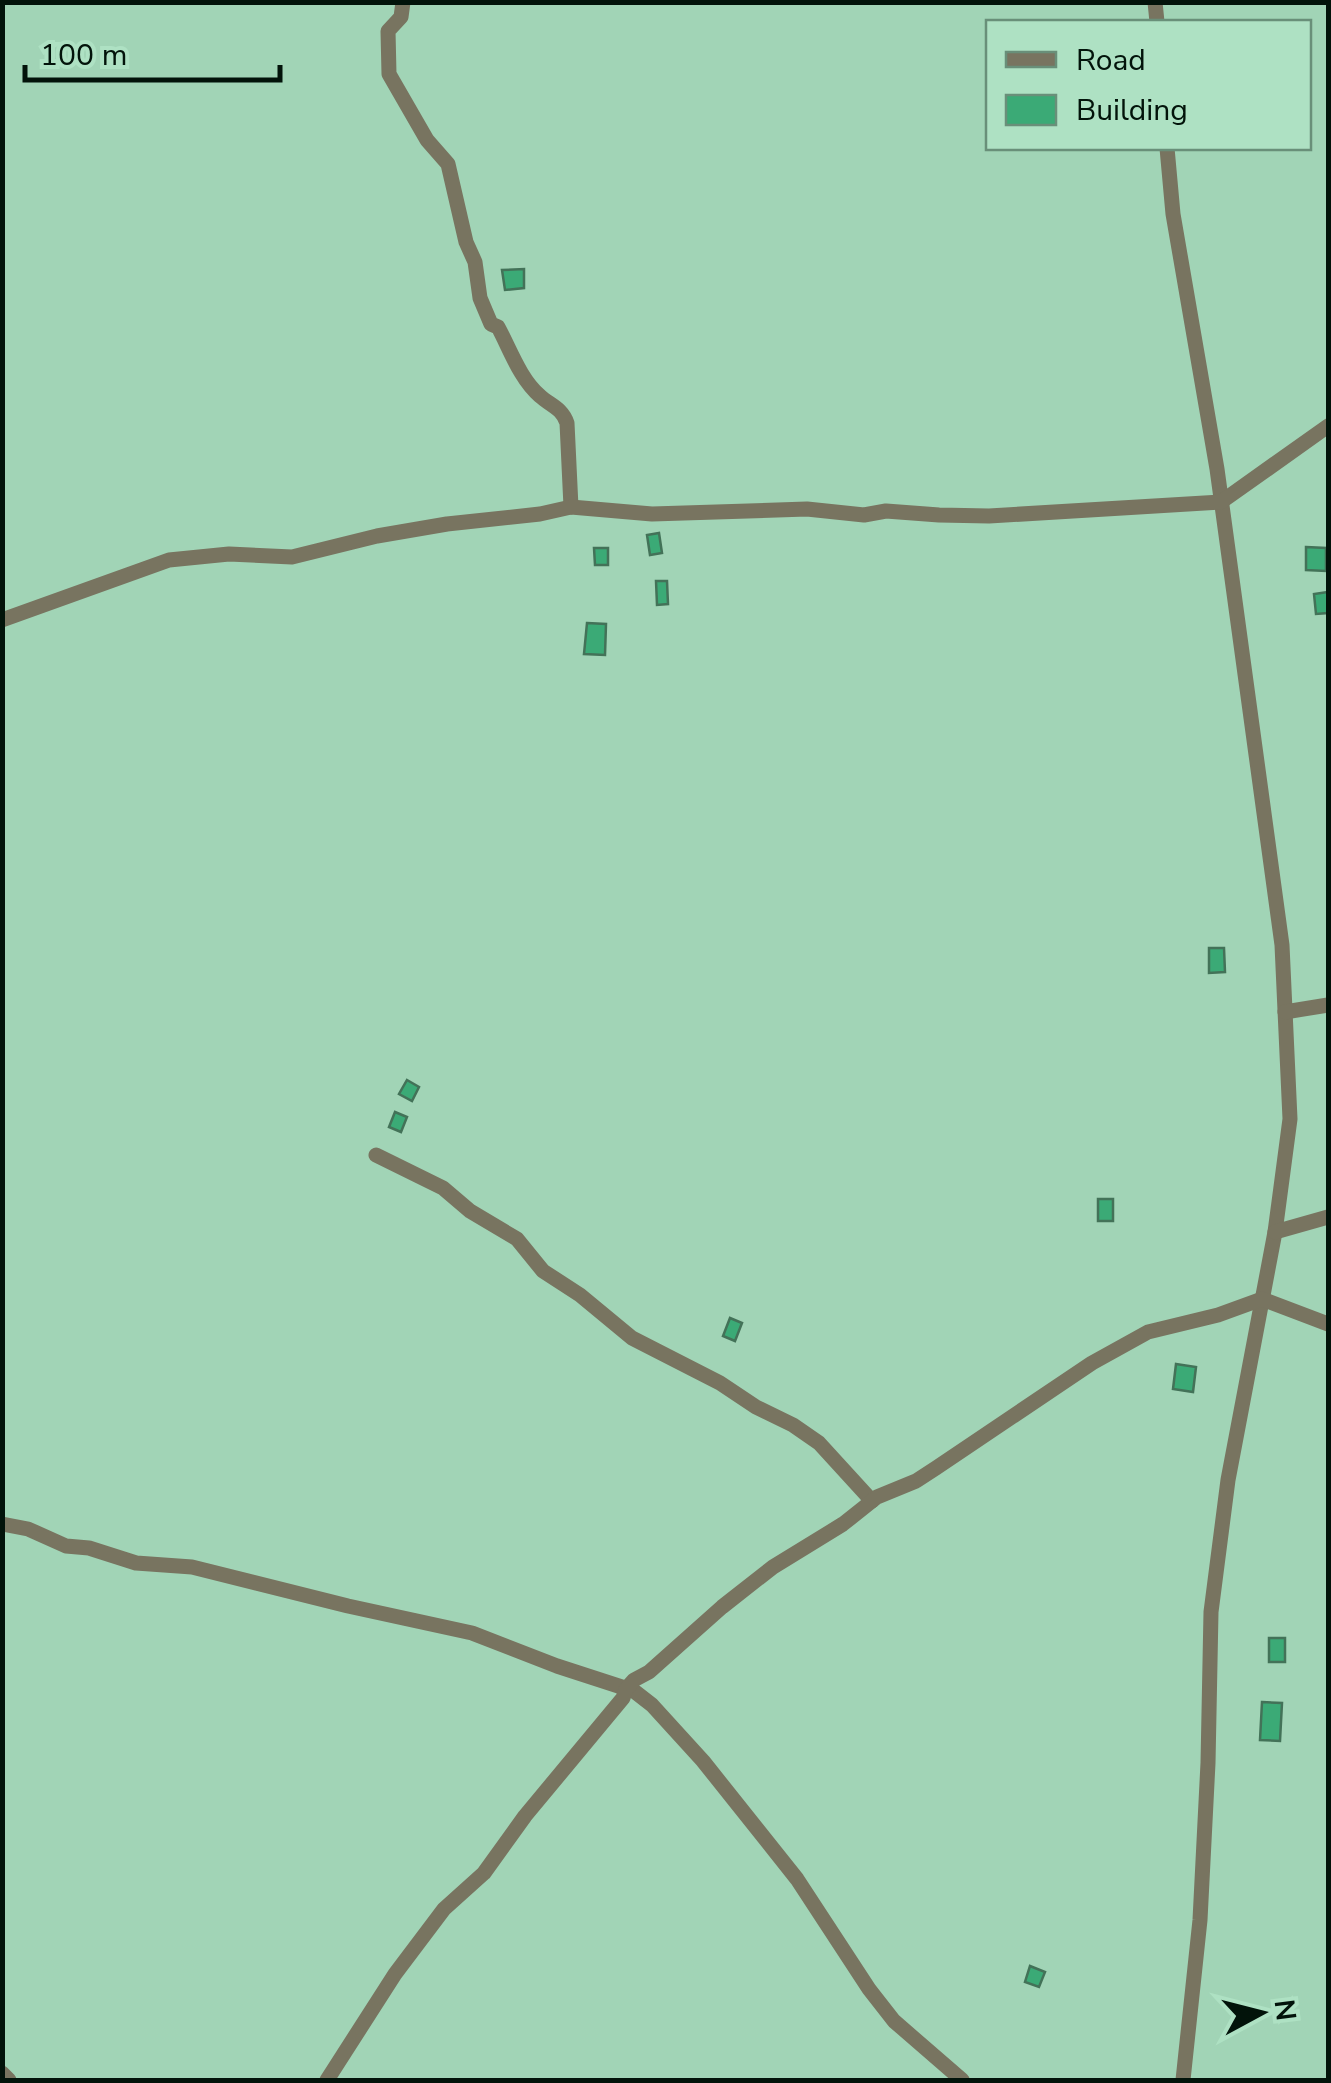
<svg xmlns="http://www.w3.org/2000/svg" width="1331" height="2083" font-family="'Nunito Sans',sans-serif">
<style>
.building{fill:#3baa76;stroke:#437258;stroke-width:2.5}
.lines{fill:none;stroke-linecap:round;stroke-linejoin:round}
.street{stroke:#787460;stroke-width:15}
</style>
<rect width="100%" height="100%" fill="#a1d4b6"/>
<!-- building -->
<g class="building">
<path d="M524,269V288L505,290L502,270Z"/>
<path d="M659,533L662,553L650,555L647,535Z"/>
<path d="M1306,547L1326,548V571L1306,570Z"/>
<path d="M594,548H608V565H595Z"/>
<path d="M656,581H667L668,604L657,605Z"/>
<path d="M1328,592V613L1316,614L1314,594Z"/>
<path d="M587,623L606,624L605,655L584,654Z"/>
<path d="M1209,948H1224L1225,972L1209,973Z"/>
<path d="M407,1080L419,1087L412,1101L399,1094Z"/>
<path d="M395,1112L407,1117L401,1132L389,1127Z"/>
<rect x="1098" y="1199" width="15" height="22"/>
<path d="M730,1318L742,1323L735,1341L723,1336Z"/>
<path d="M1176,1364L1196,1367L1193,1392L1173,1389Z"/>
<rect x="1269" y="1638" width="16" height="24"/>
<path d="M1262,1702L1282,1703L1280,1741L1260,1740Z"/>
<path d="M1030,1966L1045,1972L1039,1987L1025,1982Z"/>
</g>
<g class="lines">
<!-- street -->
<g class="street">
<path d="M403,2L401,17L388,31L389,74L427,140L448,164L466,242L475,262L480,298L491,324L498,327C510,349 520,379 540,396C551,406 562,408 567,423L571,507"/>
<path d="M1155,2L1157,22"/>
<path d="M1167,148L1173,214L1217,469L1282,945L1290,1119L1275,1232L1228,1480L1211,1612L1208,1763L1200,1920L1183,2080"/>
<path d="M2,620L169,560L229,554L292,557L377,536L447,524L540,514L571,507L652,514L807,509L864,515L886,511L939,515L989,516L1221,502L1328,426"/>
<path d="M1285,1012L1328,1005"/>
<path d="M376,1155L443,1188L470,1211L517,1239L543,1271L580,1295L632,1338L720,1383L756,1407L793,1425L819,1443L872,1501"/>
<path d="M1275,1232L1328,1217"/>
<path d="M2,1524L28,1529L66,1546L89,1548L136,1563L192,1567L348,1606L472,1633L557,1666L634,1691L652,1705L703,1761L797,1879L869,1989L894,2021L962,2080"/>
<path d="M2,2073L9,2080"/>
<path d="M327,2080L395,1974L444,1909L484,1873L525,1816L623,1698L626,1689L634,1680L649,1672L722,1607L773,1567L843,1524L877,1497L916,1481L936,1468L1092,1363L1148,1332L1218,1315L1262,1299L1328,1324"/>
</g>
</g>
<!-- border -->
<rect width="1331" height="2083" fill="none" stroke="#02130a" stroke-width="10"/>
<!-- legend -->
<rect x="986" y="20" width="325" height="130" fill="#aee1c3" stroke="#698f79" stroke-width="2.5"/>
<rect x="1006" y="52" width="50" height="15" fill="#787460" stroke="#698f79" stroke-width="2.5"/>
<text x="1076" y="70" font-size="30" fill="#02130a">Road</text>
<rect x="1006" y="95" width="50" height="30" fill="#3baa76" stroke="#698f79" stroke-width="2.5"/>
<text x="1076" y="120" font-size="30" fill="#02130a">Building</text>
<!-- north arrow -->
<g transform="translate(1261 2013) rotate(83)" stroke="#aee1c3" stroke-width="8" paint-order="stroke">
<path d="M0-8L18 38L0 25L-18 38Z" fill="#02130a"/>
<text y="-15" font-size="28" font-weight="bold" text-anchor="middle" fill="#02130a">N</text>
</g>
<!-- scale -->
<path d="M25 65v15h255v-15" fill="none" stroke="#02130a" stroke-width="5"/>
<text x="40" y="65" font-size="30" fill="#02130a" stroke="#aee1c3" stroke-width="8" paint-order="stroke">100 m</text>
</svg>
